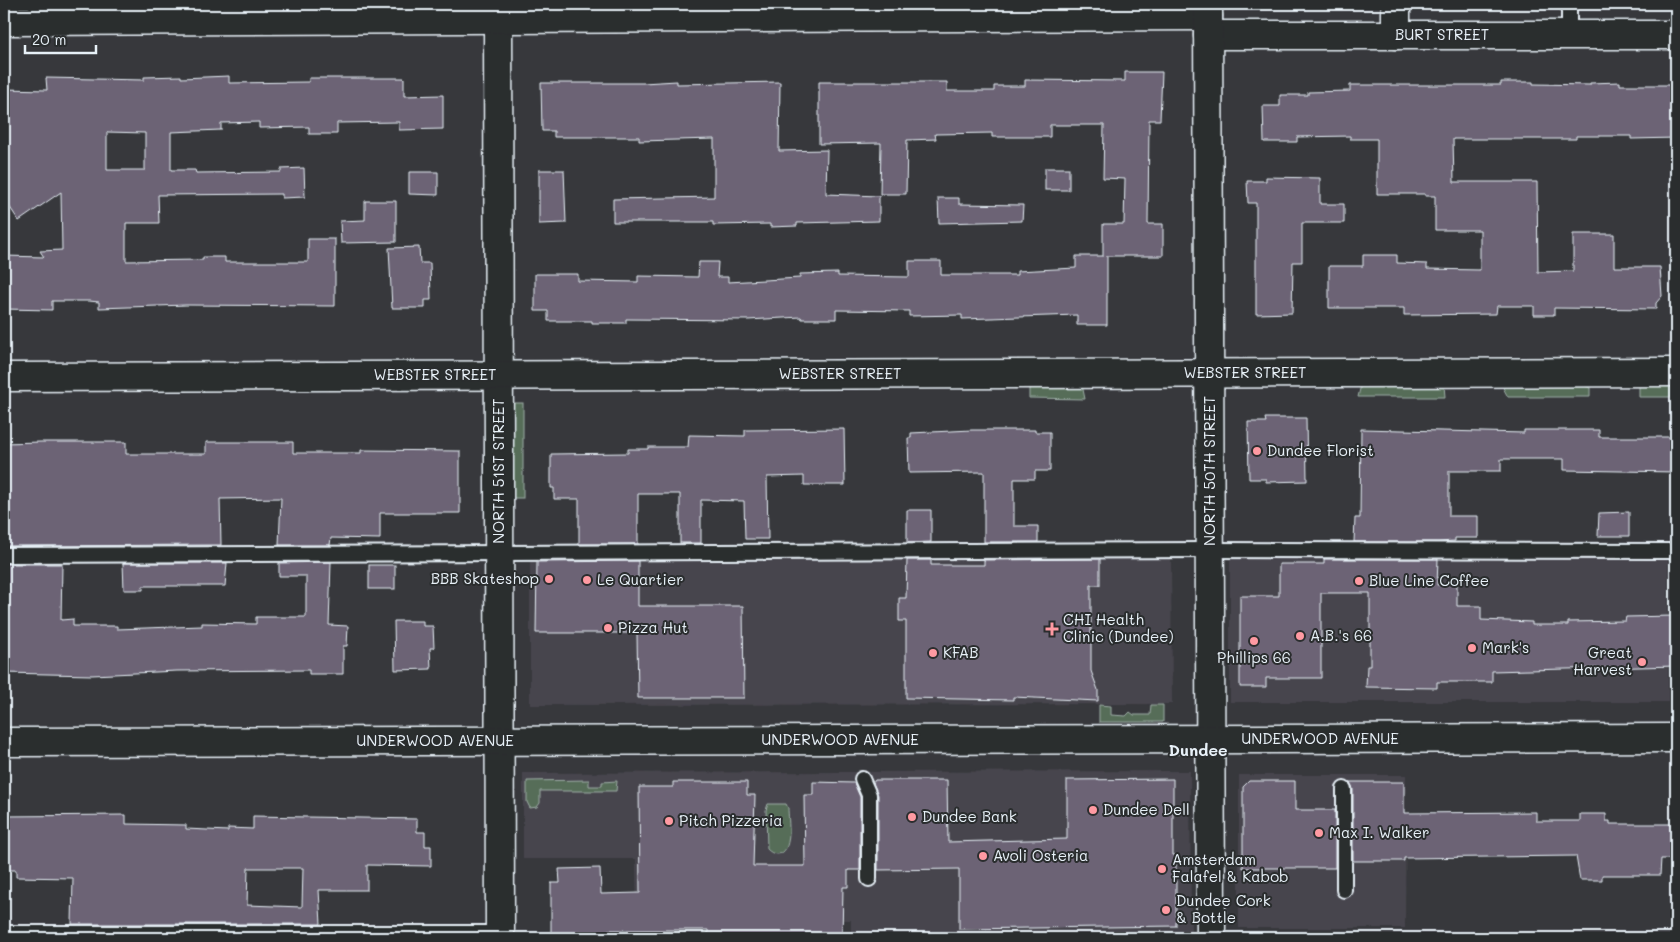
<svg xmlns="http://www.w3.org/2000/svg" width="1680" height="942" font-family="Mali,sans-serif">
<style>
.built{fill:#47454d}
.green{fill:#566d59;stroke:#9fafa8}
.building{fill:#6c6475;stroke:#e8f1f8;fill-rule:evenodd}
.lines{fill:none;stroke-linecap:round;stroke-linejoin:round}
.lane-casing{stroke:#e8f1f8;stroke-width:18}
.street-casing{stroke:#e8f1f8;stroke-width:31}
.secondary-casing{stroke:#e8f1f8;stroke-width:31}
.lane{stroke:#2a2d2e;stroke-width:14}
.street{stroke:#2a2d2e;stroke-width:28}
.secondary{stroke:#2a2d2e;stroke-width:28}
.poi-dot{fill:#ff9aa2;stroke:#2a2d2e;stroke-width:2}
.labels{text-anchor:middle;stroke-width:4;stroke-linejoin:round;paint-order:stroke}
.street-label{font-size:15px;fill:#e8f1f8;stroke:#2a2d2e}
.poi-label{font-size:15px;fill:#e8f1f8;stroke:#2a2d2e;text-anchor:start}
.neighbourhood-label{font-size:16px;font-weight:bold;fill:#e8f1f8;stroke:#2a2d2e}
</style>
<rect width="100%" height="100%" fill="#37383c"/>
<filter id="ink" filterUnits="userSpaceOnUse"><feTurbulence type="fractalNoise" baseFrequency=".02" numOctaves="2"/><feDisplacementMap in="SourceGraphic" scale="10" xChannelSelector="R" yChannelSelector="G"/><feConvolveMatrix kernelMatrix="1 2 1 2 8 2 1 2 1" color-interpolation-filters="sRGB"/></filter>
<g filter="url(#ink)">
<!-- built -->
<g class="built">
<path d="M1171,555L1172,704L530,705V557Z"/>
<path d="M1668,556V702H1230V557Z"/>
<path d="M1190,771L1191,932L851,933V920L702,921V934H637L636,859H523V773Z"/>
<path d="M1239,775H1406L1405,928H1239Z"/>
</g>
<!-- green -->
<g class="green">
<path d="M1501,384H1578L1590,388V397H1508Z"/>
<path d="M1676,384V397H1639V385Z"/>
<path d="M1082,385L1085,399L1029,398V386Z"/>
<path d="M1361,385H1444L1445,397H1358Z"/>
<rect x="509" y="403" width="14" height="95"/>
<path d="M1099,705L1111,706V715L1126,716L1130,712L1134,715H1150L1151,705H1163V722H1099Z"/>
<path d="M589,780V786H602V782L617,781L616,791H540V803L537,807L530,808L527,802V781Z"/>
<path d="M768,804H786L788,808C788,819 794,854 777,854C773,854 770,852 767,849L766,810Z"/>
</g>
<!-- building -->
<g class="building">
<path d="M1125,72H1162L1160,120H1149L1148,224H1163V256H1107V325H1077V315L962,319V315L909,316V311L836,310V319H802L801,317L748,320L626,319V323H592V321H548V311H535V274H578V281L638,282V276L698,277L699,262H718L717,277H728V282L800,278V274L838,273V276L909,277V261H941V275H1017V271L1076,268V256H1103V224H1124L1125,179L1103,178L1104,125H1050V137H992V133L935,134L936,139L907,140L906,194H880L881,143L819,144V82H947V91H994V86H1025V80L1125,81Z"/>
<path d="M181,76V78L229,76V83L309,82V78H404V96L443,95V129L399,130V122L337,123V134H309V127L259,128V122L221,123V130L171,132V170H195L196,173L281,172V169L304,168L305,197L282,198V194L158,195L159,223H126V261L203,260V257H225V262H308V239H335V306L186,305L99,308V302L89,301H52V310L4,309V256L44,257L40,251L62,250L61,192L19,221L7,203L4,89L47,90L46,78L144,80V77ZM107,132L145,133V170H107Z"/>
<path d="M677,81V84L780,82L779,151L827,150L826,194L879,196V221L797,223V226L770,227V224L713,225V222H613V199L714,197V139L639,141V137H554V131H542L541,83H643Z"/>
<path d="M1501,82H1533V84L1590,85V83L1620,82V85H1676V138L1631,139V136H1576V139H1453L1454,182H1537L1538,272L1573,271V234H1614V267H1660L1662,296L1656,303V309L1554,308V315H1534V306H1497L1496,314L1404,315V308H1329V266H1363V255H1397V263L1427,264V269L1480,270V230H1435V196H1425V194H1377V139H1350V136L1297,137V142H1264L1263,106H1280V95H1308V92L1350,91V85H1501Z"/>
<rect x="1045" y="168" width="24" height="22"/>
<path d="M539,170H564L566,223L539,224Z"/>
<path d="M409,172H438V195L409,194Z"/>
<path d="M1266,177L1320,178V204H1344V223H1302V262H1293L1292,313L1256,314V203H1248L1247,181H1266Z"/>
<path d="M938,198H959V204L1023,205L1022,221L939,223Z"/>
<path d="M365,201H396V242L341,243L340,221L365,220Z"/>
<path d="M419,247L420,263H430L431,300H425V308H392L389,248Z"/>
<path d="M1265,418H1306L1307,481L1266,482V479H1249L1248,422H1266Z"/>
<path d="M844,429L845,485H804V476L767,477L768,539H745L744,501L701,500V543H680V494H638V544H579V499H554V488H551V454L628,453V449H648V447H688L689,435L745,436V430Z"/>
<path d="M1361,429L1524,433V430H1599V437H1676V472L1564,470V459H1501V471H1449V516H1478V538H1455V541L1438,542H1354L1355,518H1360Z"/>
<path d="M972,430H1035V432H1050V471H1035V479H1014V526H1038V542H984V472L909,473L908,438H911V433Z"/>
<path d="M41,442H126V454H206V442H293V453H361V450L460,451V513H380V539L331,538L330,545H279L281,498L220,499L221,545L4,546V443Z"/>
<path d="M907,510H931V542L907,543Z"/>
<path d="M1629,512V536H1598L1599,513Z"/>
<path d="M1100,559V585H1091V671L1098,690V701L1013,697V700L906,698V621H899V598H906L907,560H931V565H984V560Z"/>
<path d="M1324,559H1438L1437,585L1457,584V606H1481V620L1532,622V625H1568V622L1625,621L1626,617L1673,616V620H1676V666L1492,671V682H1437V688L1366,687L1367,666H1370V593H1321V678H1266V687H1240V596H1279V564H1324Z"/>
<path d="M638,561V606H743L744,698H638L637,633H536L537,562Z"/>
<path d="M331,562L329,625L348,626L347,646H343V674H309V670L177,671L92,675L4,673V564H62L61,620L73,619V626H117V629L202,626V623L256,624V617H306V576H279V563Z"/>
<path d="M123,563H227L225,586H143V590H124Z"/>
<rect x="369" y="565" width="26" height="24"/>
<path d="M394,621H423V626H433L434,648H430L431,669L395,670Z"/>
<path d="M1173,779V855H1176V926L959,929V869L878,870V795L873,783L875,780H947L948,842L1067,839V780Z"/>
<path d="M1249,781H1295V810H1335V868H1243V787Z"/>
<path d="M673,782H747V795H755L753,866H805L804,795H813V782L854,783L860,797V870H848V887H843L842,938H708V930H608V938H551V883H560L559,869L600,868L601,894L640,893L639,787H673Z"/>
<path d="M1350,782H1404V813L1536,812V821H1580V814H1606V821H1610V824H1676V859H1661L1660,875H1602V880H1580L1576,856L1404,858V861H1353V789Z"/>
<path d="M126,815V824L186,825V829L228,831V828L253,829V816L417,819V832H425V846H431V866L367,865V890H319L321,924H72L73,878L16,877V870H4V816ZM248,868H303L302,907L247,905Z"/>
</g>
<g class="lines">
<defs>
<g id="lane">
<path d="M1569,36V4"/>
<path d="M4,555L1210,550L1676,551"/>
<path d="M862,779L869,795V879"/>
<path d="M1344,890V789"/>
<path d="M4,933H500"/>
</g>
<g id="street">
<path d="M498,4L500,938"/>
<path d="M1396,4V35"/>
<path d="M4,21L1208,16"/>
<path d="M1208,35H1676"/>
<path d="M4,377L1676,372"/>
</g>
<g id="secondary">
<path d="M1208,4L1211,938"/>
<path d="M4,742L1676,738"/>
</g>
</defs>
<!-- lane casing -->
<use href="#lane" class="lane-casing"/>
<!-- street casing -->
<use href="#street" class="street-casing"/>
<!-- secondary casing -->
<use href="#secondary" class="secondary-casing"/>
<!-- lane -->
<use href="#lane" class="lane"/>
<!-- street -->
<use href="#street" class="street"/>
<!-- secondary -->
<use href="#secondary" class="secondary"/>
</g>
</g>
<!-- markers -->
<g class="poi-dot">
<circle cx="1257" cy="451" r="5"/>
<circle cx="549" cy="579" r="5"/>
<circle cx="587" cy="580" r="5"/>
<circle cx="1359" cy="581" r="5"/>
<circle cx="608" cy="628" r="5"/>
<path d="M1049.5 621.5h5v5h5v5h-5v5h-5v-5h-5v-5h5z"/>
<circle cx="1300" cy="636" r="5"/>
<circle cx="1254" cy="641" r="5"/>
<circle cx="1472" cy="648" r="5"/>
<circle cx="933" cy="653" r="5"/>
<circle cx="1642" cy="662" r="5"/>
<circle cx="1093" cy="810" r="5"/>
<circle cx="912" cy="817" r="5"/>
<circle cx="669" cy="821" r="5"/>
<circle cx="1319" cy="833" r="5"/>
<circle cx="983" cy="856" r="5"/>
<circle cx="1162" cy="869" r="5"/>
<circle cx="1166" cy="910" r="5"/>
</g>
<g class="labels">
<!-- street labels -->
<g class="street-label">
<text x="1442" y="40">BURT STREET</text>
<text x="1245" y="378">WEBSTER STREET</text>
<text x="840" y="379">WEBSTER STREET</text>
<text x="435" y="380">WEBSTER STREET</text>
<text transform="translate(499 471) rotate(-90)" y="5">NORTH 51ST STREET</text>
<text transform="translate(1210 471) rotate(-90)" y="5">NORTH 50TH STREET</text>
<text x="1320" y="744">UNDERWOOD AVENUE</text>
<text x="840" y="745">UNDERWOOD AVENUE</text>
<text x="435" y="746">UNDERWOOD AVENUE</text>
</g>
<!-- poi labels -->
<g class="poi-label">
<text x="1267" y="456">Dundee Florist</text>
<text x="539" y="584" text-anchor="end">BBB Skateshop</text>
<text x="597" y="585">Le Quartier</text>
<text x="1369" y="586">Blue Line Coffee</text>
<text x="1063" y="625">CHI Health<tspan x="1063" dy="17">Clinic (Dundee)</tspan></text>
<text x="618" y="633">Pizza Hut</text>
<text x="1310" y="641">A.B.'s 66</text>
<text x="1482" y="653">Mark's</text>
<text x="943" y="658">KFAB</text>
<text x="1632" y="658" text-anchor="end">Great<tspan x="1632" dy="17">Harvest</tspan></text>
<text x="1254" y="663" text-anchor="middle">Phillips 66</text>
<text x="1103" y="815">Dundee Dell</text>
<text x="922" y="822">Dundee Bank</text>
<text x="679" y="826">Pitch Pizzeria</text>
<text x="1329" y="838">Max I. Walker</text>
<text x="993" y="861">Avoli Osteria</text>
<text x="1172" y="865">Amsterdam<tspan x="1172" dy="17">Falafel &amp; Kabob</tspan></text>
<text x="1176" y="906">Dundee Cork<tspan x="1176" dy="17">&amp; Bottle</tspan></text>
</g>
<!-- neighbourhood labels -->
<g class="neighbourhood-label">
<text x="1198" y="756">Dundee</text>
</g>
</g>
<!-- margin -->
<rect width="1680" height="942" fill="none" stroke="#2a2d2e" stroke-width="20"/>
<rect x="10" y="10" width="1660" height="922" fill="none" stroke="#e8f1f8" stroke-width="2" filter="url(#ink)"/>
<!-- scale -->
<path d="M25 45v8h71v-8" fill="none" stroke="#e8f1f8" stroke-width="2.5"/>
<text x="32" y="45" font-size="15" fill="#e8f1f8" stroke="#2a2d2e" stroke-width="4" paint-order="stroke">20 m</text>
</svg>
